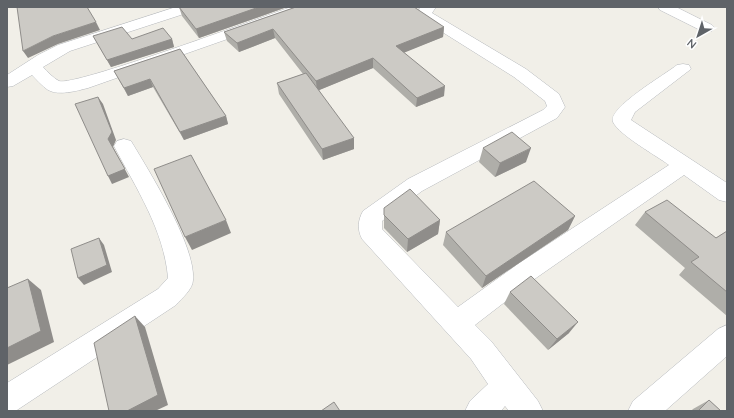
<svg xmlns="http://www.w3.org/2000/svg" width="734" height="418" font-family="Quicksand,sans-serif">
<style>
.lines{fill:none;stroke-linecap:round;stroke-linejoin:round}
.minor-casing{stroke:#b5b8bc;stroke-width:1}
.minor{fill:#fff;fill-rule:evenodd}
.wall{fill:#afaea9}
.shaded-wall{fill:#8f8d8a}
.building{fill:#cccac5;stroke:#8f8d8a}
</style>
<rect width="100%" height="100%" fill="#f1efe8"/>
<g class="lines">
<defs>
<g id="minor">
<path d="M176,7H198L196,10L70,51L43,67C47,71 53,78 59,81C73,87 262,17 291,7H312L310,10L88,88C76,91 59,96 48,90C42,86 36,79 32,75L13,86L7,87V75L38,55L58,45Z"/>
<path d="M420,7H436L432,13L526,69L559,94L565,107L557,118L422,191L382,221V229L458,307L518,264L669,165C657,156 619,135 613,122C607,108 666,74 677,65L683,64L689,65L691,69L635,112L631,120L727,183V202L719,200L684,175L536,278L475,325L491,341L538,401L543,411H509L505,406L501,411H465L470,401L488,384L471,359L362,239C357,229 358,220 363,211L408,179L543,110L547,106L545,101L514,77L420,18L418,15Z"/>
<path d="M658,7H676L712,25L715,28L712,31H702L660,10Z"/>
<path d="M124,139L131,141C149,171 196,246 193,280C193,289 182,298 176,305L17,410L7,411V383L158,289L168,278C164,230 136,188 114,146L117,141Z"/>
<path d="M727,325V356L665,411H628L633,401L718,329Z"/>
</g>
</defs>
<!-- minor casing -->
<use href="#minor" class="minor-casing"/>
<!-- minor -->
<use href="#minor" class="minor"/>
</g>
<!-- wall -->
<g class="wall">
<path d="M179,7H287L199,38L182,16Z"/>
<path d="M296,7L444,27L443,37L404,52L444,96L416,107L373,68L319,90L354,149L323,160L279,94L277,83L303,74L275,38L239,52L227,41L224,32Z"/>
<path d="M93,36L132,39H172L174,47L111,67Z"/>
<path d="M180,49L226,116L228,124L184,140L153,87L128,96L114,71Z"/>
<path d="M483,148L526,162L495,177L479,162Z"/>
<path d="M384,208L440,220L438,234L407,252L384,228Z"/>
<path d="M645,212L716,238L727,231V316L679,275L685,268L635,225Z"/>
<path d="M575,216L568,230L482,288L443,245L446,232Z"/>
<path d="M510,292L569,333L548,350L504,304Z"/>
<path d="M709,400L721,411H691L693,409Z"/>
</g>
<!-- shaded-wall -->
<g class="shaded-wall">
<path d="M259,7H287L199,38L196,29Z"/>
<path d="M96,22L100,30L58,44L28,58L23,51L53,36Z"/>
<path d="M444,27L443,37L396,56V46Z"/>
<path d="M273,29L275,38L239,52L237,43Z"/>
<path d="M172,39L174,47L111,67L107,60Z"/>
<path d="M373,58V68L317,91L316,81Z"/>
<path d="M150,79L153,87L128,96L124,88Z"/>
<path d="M445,86L444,96L416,107L417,98Z"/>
<path d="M98,97L103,104L116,140L113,147L129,177L112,184L108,176V139Z"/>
<path d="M226,116L228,124L184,140L180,132Z"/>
<path d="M354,138V149L323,160L322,149Z"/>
<path d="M531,148L526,162L495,177L500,163Z"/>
<path d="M575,216L568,230L482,288L486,276Z"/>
<path d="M226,220L231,233L192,250L185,237Z"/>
<path d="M440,220L438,234L407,252L408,239Z"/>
<path d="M99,238L104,245L112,272L84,285L78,278Z"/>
<path d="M28,279L41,290L54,342L7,365V348Z"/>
<path d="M135,316L145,327L168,405L155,411H127Z"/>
<path d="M578,322L569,333L548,350L557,339Z"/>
</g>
<!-- building -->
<g class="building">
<path d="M17,7H87L96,22L53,36L23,51Z"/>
<path d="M179,7H259L196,29Z"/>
<path d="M296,7H414L444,27L396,46L445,86L417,98L373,58L316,81L273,29L237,43L224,32Z"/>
<path d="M122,27L132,39L163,28L172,39L107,60L93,36Z"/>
<path d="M180,49L226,116L180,132L150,79L124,88L114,71Z"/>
<path d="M306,73L354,138L322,149L277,83Z"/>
<path d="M98,97L112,132L108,139L125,169L108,176L75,104Z"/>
<path d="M512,132L531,148L500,163L483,148Z"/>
<path d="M191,155L226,220L185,237L154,169Z"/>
<path d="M534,181L575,216L486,276L446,232Z"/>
<path d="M410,189L440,220L408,239L384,215V208Z"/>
<path d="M667,200L716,238L727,231V292L691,262L699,257L645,212Z"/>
<path d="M99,238L107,265L78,278L71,249Z"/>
<path d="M531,276L578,322L557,339L510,292Z"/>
<path d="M28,279L41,331L7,348V288Z"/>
<path d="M135,316L158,395L127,411H109L94,343Z"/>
<path d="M709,400L721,411H698Z"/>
<path d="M334,402L340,411H321Z"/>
</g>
<!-- border -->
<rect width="734" height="418" fill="none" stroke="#5f6368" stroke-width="16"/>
<!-- north arrow -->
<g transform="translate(698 36) rotate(219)" stroke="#ffffff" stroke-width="3" paint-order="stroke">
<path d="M0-3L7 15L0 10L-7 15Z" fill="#5f6368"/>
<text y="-6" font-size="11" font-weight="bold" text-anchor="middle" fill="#5f6368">N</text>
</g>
</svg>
